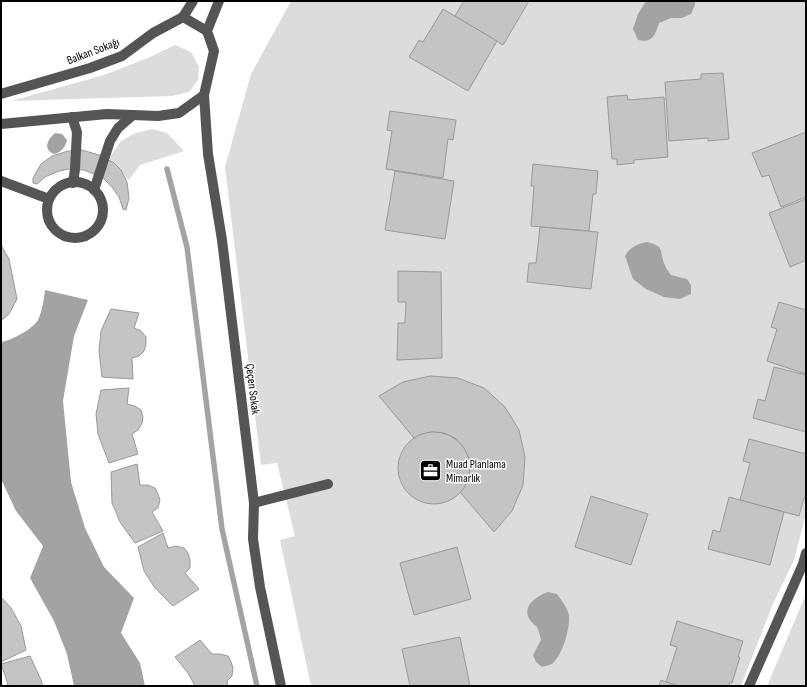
<svg xmlns="http://www.w3.org/2000/svg" width="807" height="687" font-family="'Sofia Sans Condensed',sans-serif">
<style>
.green{fill:#dcdcdc}
.water{fill:#a3a3a3}
.lines{fill:none;stroke-linecap:round;stroke-linejoin:round}
.stream{stroke:#a3a3a3;stroke-width:5.5}
.building{fill:#c4c4c4;stroke:#999}
.minor{stroke:#555;stroke-width:10}
.labels{text-anchor:middle;stroke-width:3;stroke-linejoin:round;paint-order:stroke}
.street-label{font-size:12px;fill:#000;stroke:#fff}
.poi-label{font-size:12px;fill:#000;stroke:#fff;text-anchor:start}
</style>
<rect width="100%" height="100%" fill="#fff"/>
<!-- green -->
<g class="green">
<path d="M291,1H806V514L794,560L772,606L741,686H311L280,540L295,536L277,463L261,465L225,167L251,74Z"/>
<path d="M175,45L191,52L199,67L198,80L189,92L172,96L11,101L104,75L150,57Z"/>
<path d="M152,129L167,133L184,151L140,165L129,180L109,159L120,142L133,134Z"/>
<path d="M806,594V686H767Z"/>
</g>
<!-- water -->
<g class="water">
<path d="M646,1H695V5L691,14L682,18H671L659,23C655,36 652,43 638,40L633,29L638,14Z"/>
<path d="M55,133L62,134L67,140C66,147 60,153 54,154C42,149 48,139 55,133Z"/>
<path d="M647,242C665,247 659,249 664,263C665,267 668,271 671,275L687,279L691,285V294L680,299L664,297L646,289L633,279L625,256C630,247 637,244 647,242Z"/>
<path d="M45,290L88,300L74,336L63,401L71,482L85,528L104,567L134,598L121,633L140,663L145,686H74L67,654L54,621L30,578L43,546L16,511L1,479V342C10,341 33,329 38,320C42,312 44,299 45,290Z"/>
<path d="M548,592L557,594C561,600 568,608 569,616C570,628 563,654 553,663C551,665 545,666 542,667L536,662L533,655L541,640C540,636 539,631 537,627C535,625 532,623 530,620C521,606 537,596 548,592Z"/>
</g>
<g class="lines">
<!-- stream -->
<path class="stream" d="M167,169L187,247L222,529L257,686"/>
</g>
<!-- building -->
<g class="building">
<path d="M464,1H529L503,45L455,16Z"/>
<path d="M443,9L497,41L468,91L409,57L419,40L423,42Z"/>
<path d="M723,73L729,139L708,141V138L669,141L665,82L701,79V74Z"/>
<path d="M627,95L628,100L664,97L668,157L634,160V163L617,165V159H612L607,97Z"/>
<path d="M390,111L456,120L453,140L448,139L443,178L386,169L392,131L387,130Z"/>
<path d="M806,132V197L781,207L769,175L762,177L752,153Z"/>
<path d="M82,150L99,155L114,163L121,170L127,182L129,198L126,210L123,209L119,197L112,187L103,178L84,170L69,169L59,171L45,177L37,184L33,183V178L41,164L52,156L68,151Z"/>
<path d="M533,164L598,171L596,194H593L589,231L531,226L534,186H531Z"/>
<path d="M395,171L454,181L445,239L385,230Z"/>
<path d="M806,199V260L790,267L769,213Z"/>
<path d="M540,227L598,232L591,289L527,282L529,263H536Z"/>
<path d="M1,245L9,259L17,299L9,314L1,321Z"/>
<path d="M398,271L441,272L442,358L397,360L398,323H405L406,302H398Z"/>
<path d="M779,302L806,310V374L767,361L777,329L771,327Z"/>
<path d="M111,309L139,313L134,328L141,331L146,337V344L144,351L139,356L132,358L133,379L102,377L99,351L101,331Z"/>
<path d="M774,367L806,375V432L753,418L758,399L765,401Z"/>
<path d="M430,376L458,378L484,388L505,407L519,430L525,457L523,485L512,511L494,532L460,492L467,482L470,470L469,458L463,447L455,438L444,433L431,432L419,435L414,438L379,396L403,382Z"/>
<path d="M129,388L127,404L135,406L141,410L143,417L142,423L138,430L132,434L138,454L109,463L98,434L96,414L101,390Z"/>
<circle cx="434" cy="468" r="36"/>
<path d="M749,439L806,454V496L805,498H804L799,516L740,500L750,463L743,461Z"/>
<path d="M137,464L140,485H148L155,488L158,494L160,500L158,508L152,512L163,531L135,543L120,522L112,503L111,472Z"/>
<path d="M591,496L648,514L631,565L575,547Z"/>
<path d="M729,497L784,512L770,565L708,549L713,530L720,532Z"/>
<path d="M163,533L168,548L176,546L184,548L188,553L190,560V568L185,573L199,589L173,606L155,588L144,571L138,547Z"/>
<path d="M457,547L471,599L414,615L400,563Z"/>
<path d="M1,597L11,608L21,626L26,650L1,662Z"/>
<path d="M677,621L743,641L738,657H740L732,683L730,682L729,686H679L666,682L677,647L670,645Z"/>
<path d="M460,637L470,686H410L402,649Z"/>
<path d="M200,640L212,654H220L228,656L231,662L233,668L232,676L227,681L228,686H195L188,673L175,657Z"/>
<path d="M30,656L41,680L43,686H5L8,684L1,664Z"/>
<path d="M661,680L666,682L679,686H659Z"/>
</g>
<g class="lines">
<!-- minor -->
<g class="minor">
<path d="M219,1L207,31L214,51L204,95L208,154L222,240L254,503L253,539L260,587L281,686"/>
<path d="M183,17L193,1"/>
<path d="M1,94L90,68L122,56L153,33L183,17L207,31"/>
<path d="M72,117L77,132L75,169L73,183"/>
<path d="M1,124L107,114L158,116L179,113L204,95"/>
<path d="M1,181L49,199"/>
<circle cx="75" cy="210" r="28"/>
<path d="M94,190L110,141L118,128L133,115"/>
<path d="M254,503L328,484"/>
<path d="M749,686L803,564L806,553"/>
</g>
</g>
<!-- icons -->
<defs>
<symbol id="office-square" viewBox="-11 -11 22 22"><rect x="-9" y="-9" width="18" height="18" rx="4" fill="#000" stroke="#fff"/><path d="M-6-3h4V-5.5h4V-3h4V5H-6ZM-1-4.5V-3h2v-1.5ZM-6 0V1H6V0Z" fill="#fff"/></symbol>
</defs>
<g fill-rule="evenodd">
<use href="#office-square" x="418" y="458" width="25" height="25"/>
</g>
<g class="labels">
<!-- street labels -->
<g class="street-label">
<text transform="translate(93 51) rotate(-21)" y="4">Balkan Sokağı</text>
<text transform="translate(253 389) rotate(83)" y="4">Çeçen Sokak</text>
</g>
<!-- poi labels -->
<g class="poi-label">
<text x="446" y="468">Muad Planlama<tspan x="446" dy="14">Mimarlık</tspan></text>
</g>
</g>
<!-- border -->
<rect width="807" height="687" fill="none" stroke="#000000" stroke-width="4"/>
</svg>
